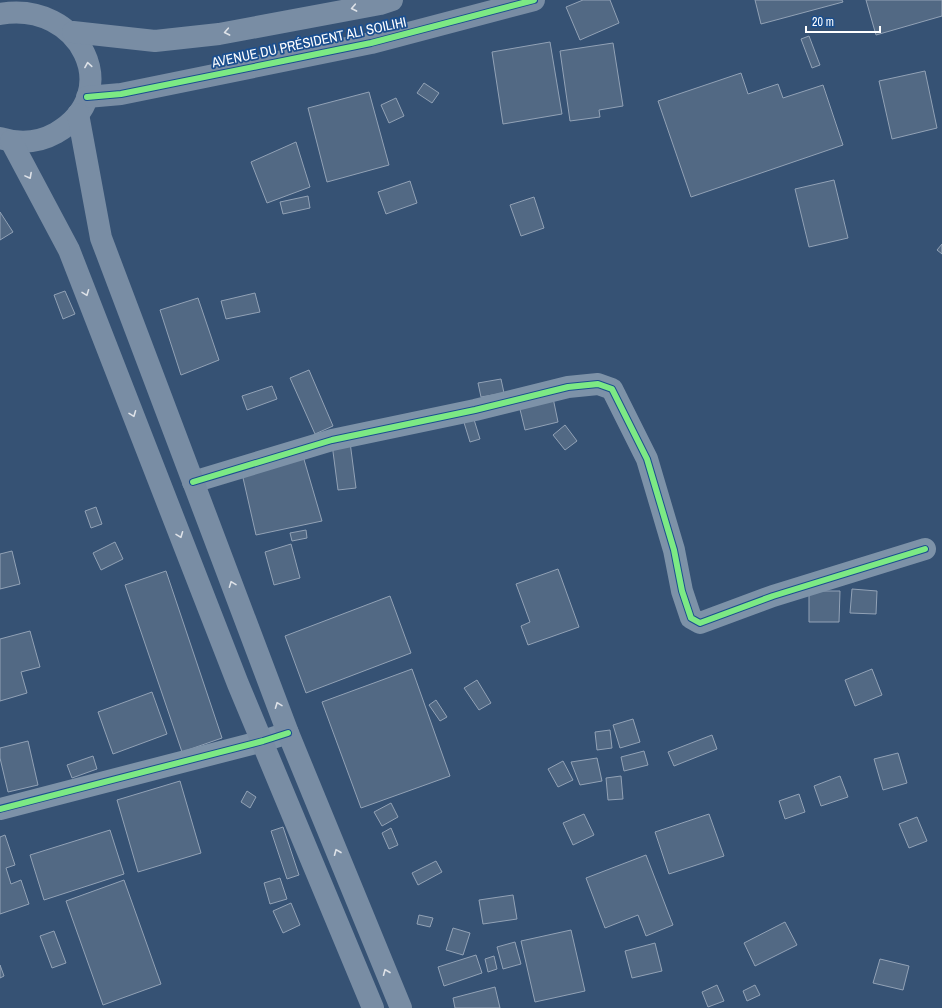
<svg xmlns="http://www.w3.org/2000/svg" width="942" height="1008" font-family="'Archivo Narrow',sans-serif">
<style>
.building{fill:#526984;stroke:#92a2b6}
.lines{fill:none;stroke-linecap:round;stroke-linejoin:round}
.street{stroke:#7d92a8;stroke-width:22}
.secondary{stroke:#798da4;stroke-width:22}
.cycleway-casing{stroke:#1b4f8f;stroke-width:8}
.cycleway{stroke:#7ce984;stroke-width:6}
.oneway{stroke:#dee2e8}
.labels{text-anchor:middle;stroke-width:3.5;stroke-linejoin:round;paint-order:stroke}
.street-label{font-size:14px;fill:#fff;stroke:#1b4f8f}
</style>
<rect width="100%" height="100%" fill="#365274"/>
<!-- building -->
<g class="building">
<path d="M583,0H610L619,23L580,40L566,7Z"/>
<path d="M755,0H842L843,2L761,24Z"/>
<path d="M866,0H942V16L876,35Z"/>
<path d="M809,36L820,65L812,68L801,39Z"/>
<path d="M550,42L562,114L503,124L492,52Z"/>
<path d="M613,43L623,106L599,110L600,117L570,121L560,51Z"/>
<path d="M925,71L937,128L892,139L879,81Z"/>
<path d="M741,73L748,94L778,84L783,98L823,85L843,145L691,197L658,101Z"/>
<path d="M424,83L439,93L432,103L417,93Z"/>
<path d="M369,92L389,165L327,182L308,108Z"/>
<path d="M396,98L404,116L389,123L381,105Z"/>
<path d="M296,142L310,187L267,203L251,162Z"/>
<path d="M834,180L848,238L809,247L795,189Z"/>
<path d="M410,181L417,203L386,214L378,192Z"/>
<path d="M308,196L310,208L283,214L280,202Z"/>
<path d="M534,197L544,228L521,236L510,205Z"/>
<path d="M0,212L13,232L0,240Z"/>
<path d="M942,244V254L937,250Z"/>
<path d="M65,291L75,314L63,319L54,295Z"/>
<path d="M255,293L260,312L226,319L221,301Z"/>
<path d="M198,298L219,360L181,375L160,310Z"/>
<path d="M309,370L333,426L315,434L290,378Z"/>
<path d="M501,379L504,393L481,397L478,383Z"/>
<path d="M272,386L277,399L247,410L242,396Z"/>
<path d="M552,393L558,422L525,430L518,401Z"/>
<path d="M472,413L480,439L470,442L462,416Z"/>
<path d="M565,425L577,441L565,450L553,435Z"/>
<path d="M350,442L356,488L338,490L332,444Z"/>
<path d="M303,456L322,521L256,535L241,469Z"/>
<path d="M96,507L102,524L91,528L85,511Z"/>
<path d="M306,530L307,538L292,541L290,533Z"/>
<path d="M115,542L123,559L101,570L93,553Z"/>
<path d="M291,544L300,578L274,585L265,552Z"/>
<path d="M12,551L20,584L0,589V554Z"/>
<path d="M558,569L579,627L528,645L521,626L530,622L516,584Z"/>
<path d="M166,571L222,738L182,752L125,585Z"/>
<path d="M852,589L877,591L876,614L850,613Z"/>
<path d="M809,591H840L839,622H809Z"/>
<path d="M390,596L411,653L306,693L285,636Z"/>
<path d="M30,631L40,667L21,672L27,693L0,701V639Z"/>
<path d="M412,669L450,776L361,808L322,702Z"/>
<path d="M872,669L882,695L855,706L845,680Z"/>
<path d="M477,680L491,703L479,710L464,688Z"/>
<path d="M152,692L167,734L113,754L98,712Z"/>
<path d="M436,700L447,717L440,721L429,705Z"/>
<path d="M633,719L640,742L620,748L613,725Z"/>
<path d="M610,730L612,748L597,750L595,732Z"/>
<path d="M712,735L717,749L674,766L668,752Z"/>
<path d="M28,741L38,785L8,792L0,758V748Z"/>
<path d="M644,751L648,765L624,771L621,757Z"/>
<path d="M898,753L907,783L883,790L874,759Z"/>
<path d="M93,756L97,769L72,778L67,765Z"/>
<path d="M597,758L602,781L580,785L571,762Z"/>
<path d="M563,761L573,780L558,787L548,769Z"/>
<path d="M621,776L623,799L608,800L606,778Z"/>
<path d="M840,776L848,797L821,806L814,786Z"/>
<path d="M180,781L201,853L138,872L117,800Z"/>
<path d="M247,791L256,797L250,808L241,802Z"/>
<path d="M799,794L805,812L785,819L779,801Z"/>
<path d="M391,803L398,817L382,826L374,812Z"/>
<path d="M584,814L594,835L573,845L563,823Z"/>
<path d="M709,814L724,856L669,874L655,832Z"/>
<path d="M917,817L927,841L909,848L899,824Z"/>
<path d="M283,827L299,875L287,879L271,831Z"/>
<path d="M391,828L398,845L389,849L382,833Z"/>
<path d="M110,830L124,874L44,900L30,855Z"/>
<path d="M5,835L15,865L6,868L11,884L21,880L29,904L0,914V837Z"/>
<path d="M646,855L673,925L646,936L638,915L605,928L586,878Z"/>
<path d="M436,861L442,872L418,885L412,873Z"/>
<path d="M280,878L287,899L270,904L264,883Z"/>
<path d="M124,880L161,984L103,1005L66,901Z"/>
<path d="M513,895L517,919L483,924L479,900Z"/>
<path d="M291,903L300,925L283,933L273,911Z"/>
<path d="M419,915L433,918L430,927L417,924Z"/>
<path d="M785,922L797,945L755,966L744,943Z"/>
<path d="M453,928L470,933L463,955L446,950Z"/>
<path d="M571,930L585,991L535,1002L521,941Z"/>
<path d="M54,931L66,963L52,968L40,936Z"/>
<path d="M515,942L521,964L503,969L497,947Z"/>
<path d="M655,943L662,971L632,978L625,951Z"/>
<path d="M476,955L482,973L444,986L438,967Z"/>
<path d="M494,956L497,969L488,972L485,959Z"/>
<path d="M880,959L909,966L903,990L873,983Z"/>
<path d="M0,965L4,976L0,978Z"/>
<path d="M717,985L724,1001L708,1007L702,992Z"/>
<path d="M755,985L760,995L747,1001L743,991Z"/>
<path d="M495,987L500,1008H455L453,998Z"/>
</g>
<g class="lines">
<!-- street -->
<g class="street">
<path d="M193,482L332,440L475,410L568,387L598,384L612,389L647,459L674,550L682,591L691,618L700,623L773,596L925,549"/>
<path d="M0,809L263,741L288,733"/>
</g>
<!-- secondary -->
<g class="secondary">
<path d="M0,14C80,0 126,93 56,133C38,143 19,144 0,138"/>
<path d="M73,32L155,41L219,34L380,4L392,0"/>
<path d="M87,97L121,94L371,43L534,0"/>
<path d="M78,114L101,238L288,733L401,1008"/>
<path d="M11,141L69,250L238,684L373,1008"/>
</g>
<defs>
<g id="cycleway">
<path d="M87,97L121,94L371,43L534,0"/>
<path d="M193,482L332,440L475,410L568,387L598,384L612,389L647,459L674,550L682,591L691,618L700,623L773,596L925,549"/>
<path d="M0,809L263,741L288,733"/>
</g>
</defs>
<!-- cycleway casing -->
<use href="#cycleway" class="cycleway-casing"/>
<!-- cycleway -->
<use href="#cycleway" class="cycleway"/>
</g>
<!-- one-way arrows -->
<defs><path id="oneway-chevron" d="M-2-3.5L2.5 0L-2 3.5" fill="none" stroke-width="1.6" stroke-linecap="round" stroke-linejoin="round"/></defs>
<g class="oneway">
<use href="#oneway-chevron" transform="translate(354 8) rotate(169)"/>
<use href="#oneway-chevron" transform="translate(227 32) rotate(169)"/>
<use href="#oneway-chevron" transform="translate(88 65) rotate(-99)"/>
<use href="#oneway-chevron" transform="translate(29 176) rotate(62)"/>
<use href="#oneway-chevron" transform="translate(86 293) rotate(69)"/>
<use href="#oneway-chevron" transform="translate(133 414) rotate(69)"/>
<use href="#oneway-chevron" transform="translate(180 535) rotate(69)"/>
<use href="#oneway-chevron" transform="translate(232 584) rotate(-111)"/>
<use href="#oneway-chevron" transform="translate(278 705) rotate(-111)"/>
<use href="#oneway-chevron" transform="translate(337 852) rotate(-112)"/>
<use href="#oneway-chevron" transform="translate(386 972) rotate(-112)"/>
</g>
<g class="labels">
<!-- street labels -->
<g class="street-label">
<text transform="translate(309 42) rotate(-12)" y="5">AVENUE DU PRÉSIDENT ALI SOILIHI</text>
</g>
</g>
<!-- scale -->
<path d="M806 26v6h74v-6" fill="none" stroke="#ffffff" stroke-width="2"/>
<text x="812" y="26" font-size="12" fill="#ffffff" stroke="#1b4f8f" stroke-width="3" paint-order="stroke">20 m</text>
</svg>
